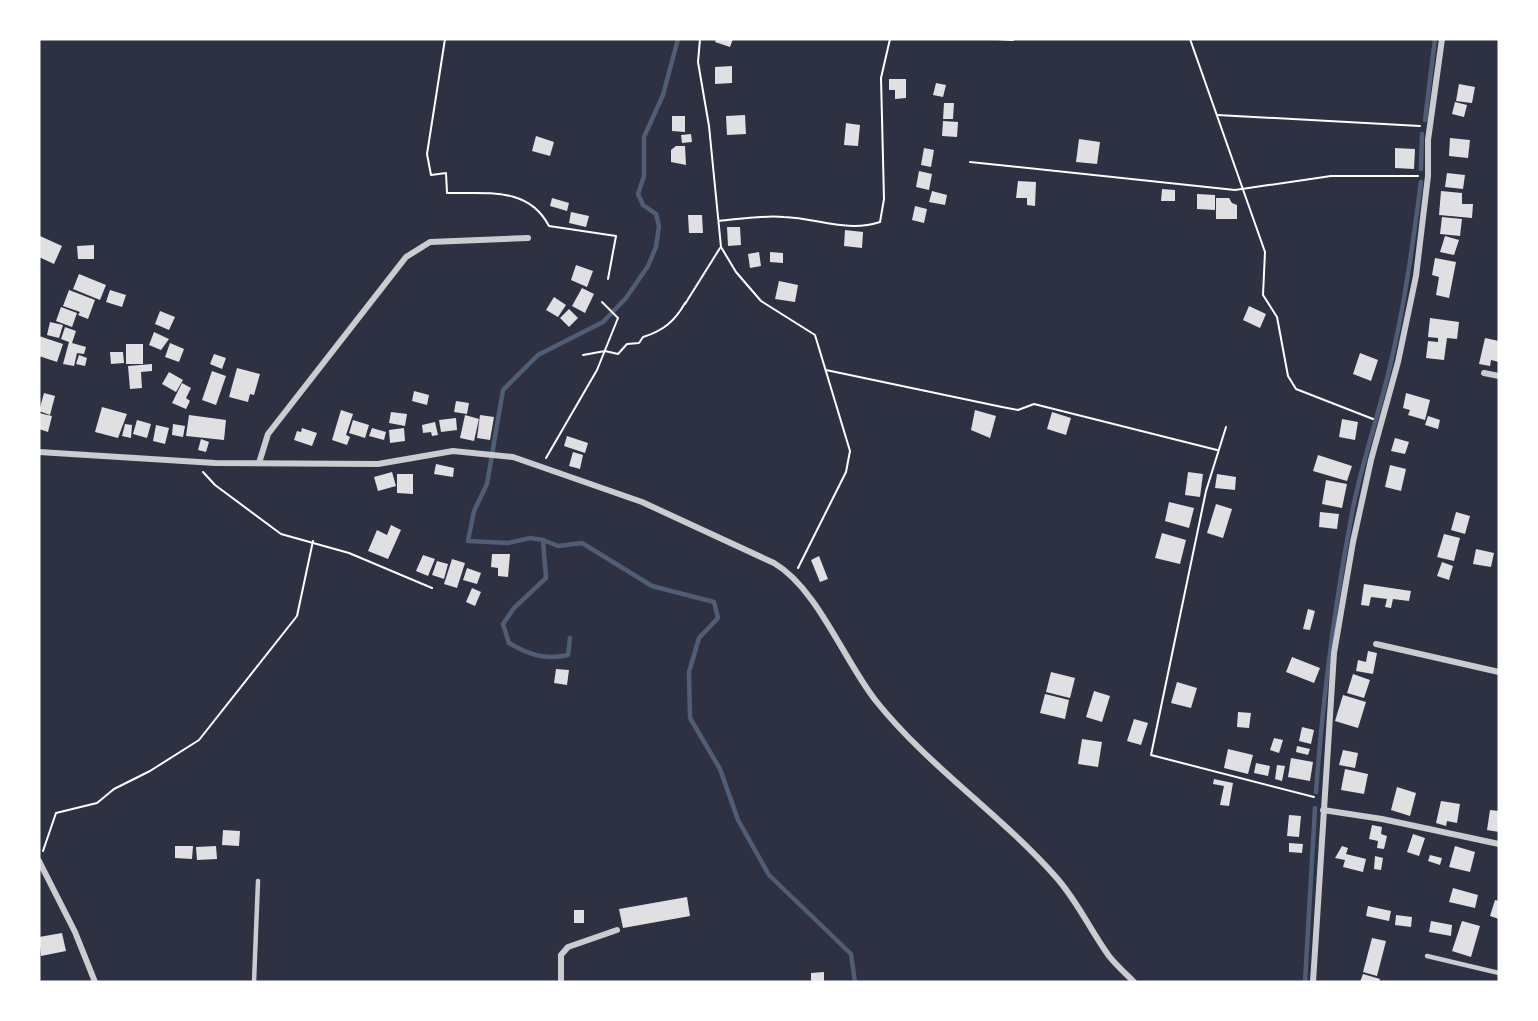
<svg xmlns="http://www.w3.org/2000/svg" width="1538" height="1021" font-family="Poppins,sans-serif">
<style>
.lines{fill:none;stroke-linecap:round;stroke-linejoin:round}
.stream{stroke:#4f5d75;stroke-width:4.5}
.building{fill:#e0e0e3}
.path{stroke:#fff;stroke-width:2}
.service{stroke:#caccd0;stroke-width:4.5}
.minor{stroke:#caccd0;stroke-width:6}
</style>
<rect width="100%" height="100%" fill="#2d3142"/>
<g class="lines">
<!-- stream -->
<g class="stream">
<path d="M1425,120L1435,39"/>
<path d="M1421,169L1422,134"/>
<path d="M543,540L558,546L582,543L652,586L714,602L718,618L699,638L689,672L690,718L720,769L738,820L769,875L851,954L855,982"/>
<path d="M570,638L568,655C545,660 529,655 509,643L503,624L514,608L546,578L543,540L530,538L508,543L468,541L474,511L487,484L503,390L538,355L603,322L626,298L648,266L656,247L659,226L656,214L643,205L638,194L644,176V137L663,95L678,39"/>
<path d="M1316,792C1323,696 1335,602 1353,508C1363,458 1380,411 1391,362C1405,303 1413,242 1421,182"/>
<path d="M1305,982L1315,808"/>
</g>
</g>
<!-- building -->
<g class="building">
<path d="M716,39H733L730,47L715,42Z"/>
<path d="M732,66V83L715,84V67Z"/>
<path d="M889,79H906V98L895,99V90H889Z"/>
<path d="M936,83L946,85L943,97L933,95Z"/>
<path d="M1459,84L1475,87L1472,103L1456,101Z"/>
<path d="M1455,102L1467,105L1464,117L1452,114Z"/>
<path d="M944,103H954L953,119H943Z"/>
<path d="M745,115L746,134L727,135L726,116Z"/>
<path d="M672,116H685V132L672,131Z"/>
<path d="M943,121L958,122L957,137L942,136Z"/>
<path d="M846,123L860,125L858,146L844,145Z"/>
<path d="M691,134L692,142L682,143L681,135Z"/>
<path d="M536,136L554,142L550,156L532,151Z"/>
<path d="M1450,138L1470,140L1468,158L1449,156Z"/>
<path d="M1079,139L1100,142L1097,164L1076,162Z"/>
<path d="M676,146H685L686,165L671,162V150Z"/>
<path d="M924,148L934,150L931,167L921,165Z"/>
<path d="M1395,148L1415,149L1414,169L1395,168Z"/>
<path d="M919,171L932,174L929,190L916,187Z"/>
<path d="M1447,173L1465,175L1463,189L1445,187Z"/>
<path d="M1018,181L1036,182L1035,206L1027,205V198H1016Z"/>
<path d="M1162,189L1175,190V201H1161Z"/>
<path d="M932,191L947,195L945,205L929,202Z"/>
<path d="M1441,191L1462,193V204H1473L1472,218L1439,215Z"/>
<path d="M1197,194L1215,195V210L1197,209Z"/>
<path d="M552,198L569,203L567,211L550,206Z"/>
<path d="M1216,198H1229L1232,203L1237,205V219H1216Z"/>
<path d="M915,206L927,209L924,223L912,220Z"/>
<path d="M571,212L589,216L586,227L569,223Z"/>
<path d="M688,215H702L703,233H689Z"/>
<path d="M1442,217L1462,219L1460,236L1440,234Z"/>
<path d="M727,227H740L741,245L728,246Z"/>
<path d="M845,230L863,232L862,248L844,246Z"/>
<path d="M40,236L62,246L54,264L39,257Z"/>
<path d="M1445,236L1459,240L1454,255L1440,252Z"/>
<path d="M94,245V259H78L77,246Z"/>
<path d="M759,252L761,266L750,268L748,254Z"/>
<path d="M770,252L783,253V263L770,262Z"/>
<path d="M1435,258L1456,262L1449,298L1436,295L1439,277L1432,275Z"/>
<path d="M576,265L593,271L587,287L571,280Z"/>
<path d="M79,274L106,285L100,300L73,289Z"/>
<path d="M779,281L798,285L795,302L775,299Z"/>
<path d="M582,288L594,294L585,313L572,306Z"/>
<path d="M69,290L95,300L88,319L78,315L80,312L63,306Z"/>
<path d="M110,290L126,295L122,307L106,302Z"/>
<path d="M554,297L566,305L558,317L546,310Z"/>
<path d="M1249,306L1266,314L1260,328L1243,320Z"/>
<path d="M61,307L77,313L72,327L56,321Z"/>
<path d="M569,309L578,318L569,327L560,318Z"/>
<path d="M160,311L175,317L169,330L155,324Z"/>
<path d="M1430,318L1459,322L1457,339L1447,338L1444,360L1426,358L1428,341L1438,342V338L1428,337Z"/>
<path d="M50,322L63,325L59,338L47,335Z"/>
<path d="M65,327L76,331L72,343L86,347L84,354L77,353L74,366L63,364L69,342L61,339Z"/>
<path d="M154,332L169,339L161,350L149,345Z"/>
<path d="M39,336L63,344L57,362L39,356Z"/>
<path d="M1485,338L1499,341V362L1491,360L1490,366L1479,364Z"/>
<path d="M170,343L184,349L179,362L165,357Z"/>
<rect x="126" y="344" width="17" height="20"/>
<path d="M110,352H123L124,363L111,364Z"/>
<path d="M1360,353L1378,360L1371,381L1353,374Z"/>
<path d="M214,354L226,358L222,369L210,364Z"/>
<path d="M79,355L87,358L85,366L76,364Z"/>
<path d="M152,364V371L141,372L142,388L130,389L128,366Z"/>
<path d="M237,368L260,374L254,395L250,394L248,402L229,397Z"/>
<path d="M212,371L226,376L216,405L202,400Z"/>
<path d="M169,372L183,380L176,392L162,384Z"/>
<path d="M182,383L191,388L186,398L190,401L186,409L172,403Z"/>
<path d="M414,391L429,395L427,405L412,401Z"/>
<path d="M44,393L55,396L50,415L39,411Z"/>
<path d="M1406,393L1430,400L1425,420L1408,415L1410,410L1403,408Z"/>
<path d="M456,401L469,403L467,414L454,412Z"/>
<path d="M102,407L127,414L118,438L95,432Z"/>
<path d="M341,410L353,414L346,435L350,437L347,445L332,440Z"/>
<path d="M975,410L996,416L990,438L971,430Z"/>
<path d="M391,412L407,414L405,426L389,423Z"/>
<path d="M1052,412L1071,418L1066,435L1047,429Z"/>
<path d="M39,413L52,416L48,432L39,429Z"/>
<path d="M189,415L226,420L224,440L186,436Z"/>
<path d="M465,415L479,419L474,441L460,438Z"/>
<path d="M480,415L494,417L490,440L477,438Z"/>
<path d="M1428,416L1440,420L1438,429L1425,425Z"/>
<path d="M456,418L457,430L441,432L439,420Z"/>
<path d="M1342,419L1358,422L1355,440L1339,437Z"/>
<path d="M137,420L151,424L147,438L133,434Z"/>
<path d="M353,420L369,425L365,438L349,433Z"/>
<path d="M435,422L438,435L432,436L431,432L423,433L422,425Z"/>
<path d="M125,424L132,425L131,438L122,436Z"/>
<path d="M173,424L185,426L183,437L172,435Z"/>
<path d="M156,425L169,428L165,444L153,441Z"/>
<path d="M302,428L317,433L312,446L294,440L297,431L301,432Z"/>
<path d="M372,428L386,432L384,440L369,436Z"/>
<path d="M404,428L405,441L390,443L389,430Z"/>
<path d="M567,436L588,443L585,453L564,446Z"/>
<path d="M1395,438L1409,442L1405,454L1391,451Z"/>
<path d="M201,439L209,442L206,452L198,450Z"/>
<path d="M573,452L583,455L580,469L569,466Z"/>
<path d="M1318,455L1352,466L1347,481L1313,471Z"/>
<path d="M436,464L454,468L453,477L434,474Z"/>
<path d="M1390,465L1406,469L1401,491L1385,487Z"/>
<path d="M392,472L396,486L378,491L374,477Z"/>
<path d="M1188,472L1203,474L1200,497L1185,495Z"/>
<path d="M397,474H413V494L397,493Z"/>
<path d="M1217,474L1236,477L1235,490L1215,488Z"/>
<path d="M1326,480L1347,484L1342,508L1322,504Z"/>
<path d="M1169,502L1194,508L1189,528L1165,521Z"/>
<path d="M1216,504L1232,509L1223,538L1207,533Z"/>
<path d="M1320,512L1339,514L1337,529L1319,527Z"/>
<path d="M1456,512L1470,516L1465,534L1451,530Z"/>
<path d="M391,525L401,530L388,559L368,551L377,530L387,535Z"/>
<path d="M1162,533L1186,540L1180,564L1155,558Z"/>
<path d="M1444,534L1460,538L1454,561L1437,557Z"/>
<path d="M1476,549L1494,553L1491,567L1473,564Z"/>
<path d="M492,554H510L508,577L498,576V568L491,567Z"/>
<path d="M423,555L435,559L428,576L416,571Z"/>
<path d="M819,556L828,579L820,582L811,560Z"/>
<path d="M452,559L465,563L457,588L444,584Z"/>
<path d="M437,561L448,564L444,579L432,575Z"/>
<path d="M1442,562L1453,566L1449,580L1437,576Z"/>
<path d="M467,568L481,573L477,584L463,580Z"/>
<path d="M1364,584L1411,591L1409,601L1393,599L1391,608L1385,607L1387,599L1371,597L1369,606L1361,605Z"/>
<path d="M472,588L481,592L475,606L466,602Z"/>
<path d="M1308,609L1315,611L1310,630L1303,629Z"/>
<path d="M1368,651L1377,653L1373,674L1356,671L1358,660L1366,662Z"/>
<path d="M1292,657L1320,668L1314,683L1286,672Z"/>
<path d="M556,669L569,670L567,685L554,683Z"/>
<path d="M1051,672L1075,678L1070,698L1046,692Z"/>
<path d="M1353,674L1370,680L1364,698L1347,693Z"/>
<path d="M1177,682L1197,688L1191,708L1171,703Z"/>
<path d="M1094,691L1110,696L1102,722L1086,717Z"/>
<path d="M1045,694L1069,700L1065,719L1040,713Z"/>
<path d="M1343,695L1366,702L1358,728L1335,721Z"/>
<path d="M1238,712L1251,713L1249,728L1237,727Z"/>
<path d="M1134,719L1148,723L1141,745L1127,741Z"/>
<path d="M1302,727L1314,730L1311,744L1299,741Z"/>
<path d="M1274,738L1283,740L1279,753L1270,750Z"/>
<path d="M1082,739L1102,742L1098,767L1078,764Z"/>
<path d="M1297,746L1310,749L1308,755L1296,752Z"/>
<path d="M1228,749L1253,755L1248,774L1224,768Z"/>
<path d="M1343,750L1358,753L1355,768L1339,765Z"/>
<path d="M1291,758L1313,762L1310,781L1288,777Z"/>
<path d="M1256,763L1270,766L1268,776L1254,773Z"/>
<path d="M1277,765L1285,766L1282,781L1275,779Z"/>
<path d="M1345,769L1368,774L1364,794L1341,790Z"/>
<path d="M1214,779L1233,783L1229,806L1220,805L1224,786L1213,784Z"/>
<path d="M1397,787L1416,793L1410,816L1391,810Z"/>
<path d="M1441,801L1460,804L1457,823L1447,821L1446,826L1436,823Z"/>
<path d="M1490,810L1499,811V832L1487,830Z"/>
<path d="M1289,815L1301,816L1299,837L1287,836Z"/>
<path d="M1372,825L1382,827L1381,834L1387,836L1384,849L1377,848L1378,841L1369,839Z"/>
<path d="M223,830L240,831L239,846L222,845Z"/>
<path d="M1413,834L1425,838L1419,856L1407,852Z"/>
<path d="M1289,843L1303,844L1302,853L1289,852Z"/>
<path d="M175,846H193L192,859L175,858Z"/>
<path d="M216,846L217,859L197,860L196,847Z"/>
<path d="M1342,846L1348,848L1346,854L1366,859L1363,872L1343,867L1345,860L1335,858Z"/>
<path d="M1455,846L1475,852L1470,872L1449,867Z"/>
<path d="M1430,855L1442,858L1440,865L1428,861Z"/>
<path d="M1375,856L1383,858L1381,870L1374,869Z"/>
<path d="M1453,888L1478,895L1475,908L1449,902Z"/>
<path d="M687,897L690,916L623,928L619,909Z"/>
<path d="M1495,900L1499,901V919L1490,916Z"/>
<path d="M1368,906L1391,911L1389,921L1366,916Z"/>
<rect x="574" y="910" width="10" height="13"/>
<path d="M1396,915L1412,917L1411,927L1395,925Z"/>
<path d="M1431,921L1452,925L1451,936L1429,932Z"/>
<path d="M1462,921L1480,926L1471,957L1452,951Z"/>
<path d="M62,933L66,951L41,956L39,937Z"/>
<path d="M1372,938L1386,941L1377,976L1363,972Z"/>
<path d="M824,972V981H811V973Z"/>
<path d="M1363,974L1380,979L1379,982H1360Z"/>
</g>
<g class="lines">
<!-- path -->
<g class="path">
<path d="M445,39L427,154L431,175L446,173L447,193C487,194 528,186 549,226L616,236L608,279"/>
<path d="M700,39L698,62L709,126L721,247L736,272L761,301L815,335L850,451L846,472L798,568"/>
<path d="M997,39L1013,40"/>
<path d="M1190,39L1265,252L1263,295L1277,317L1288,376L1296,389L1373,419"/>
<path d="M1217,115L1420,126"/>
<path d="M970,162L1235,190L1331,176H1418"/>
<path d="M719,221C740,219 763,215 784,217C817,218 847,233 880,222L884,199L881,78L890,39"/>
<path d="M685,304L720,248"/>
<path d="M583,355L605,351L618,354L627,344L639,343L643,337C663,331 675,321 685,303"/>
<path d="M826,370L1002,407L1018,410L1034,404L1217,450"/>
<path d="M1226,427L1206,491L1151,755L1314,797"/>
<path d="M546,458L597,370L618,318L602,302"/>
<path d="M203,472L215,485L281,534L349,553L432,588"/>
<path d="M43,851L56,813L97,803L114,789L150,771L199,740L297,616L313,541"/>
</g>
<!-- service -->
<g class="service">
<path d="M1427,956L1499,973"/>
<path d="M254,982L258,881"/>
</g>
<!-- minor -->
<g class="minor">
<path d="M1484,373L1499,376"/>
<path d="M39,452L215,463L378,464L453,451L513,457L642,502L774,563C818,589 844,661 876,701C928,766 1000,814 1055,876C1077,900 1090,930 1109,956C1116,965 1126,974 1134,982"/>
<path d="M259,463L268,434L406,257L430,242L528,238"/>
<path d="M1376,644L1499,672"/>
<path d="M1323,810L1382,819L1499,844"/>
<path d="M39,861L75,932L95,982"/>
<path d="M561,982V955L568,947L617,930"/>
<path d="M1313,982L1334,653L1353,542L1371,460L1398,362L1416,276L1428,176V140L1442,39"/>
</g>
</g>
<!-- border -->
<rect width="1538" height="1021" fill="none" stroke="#ffffff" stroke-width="81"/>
</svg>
